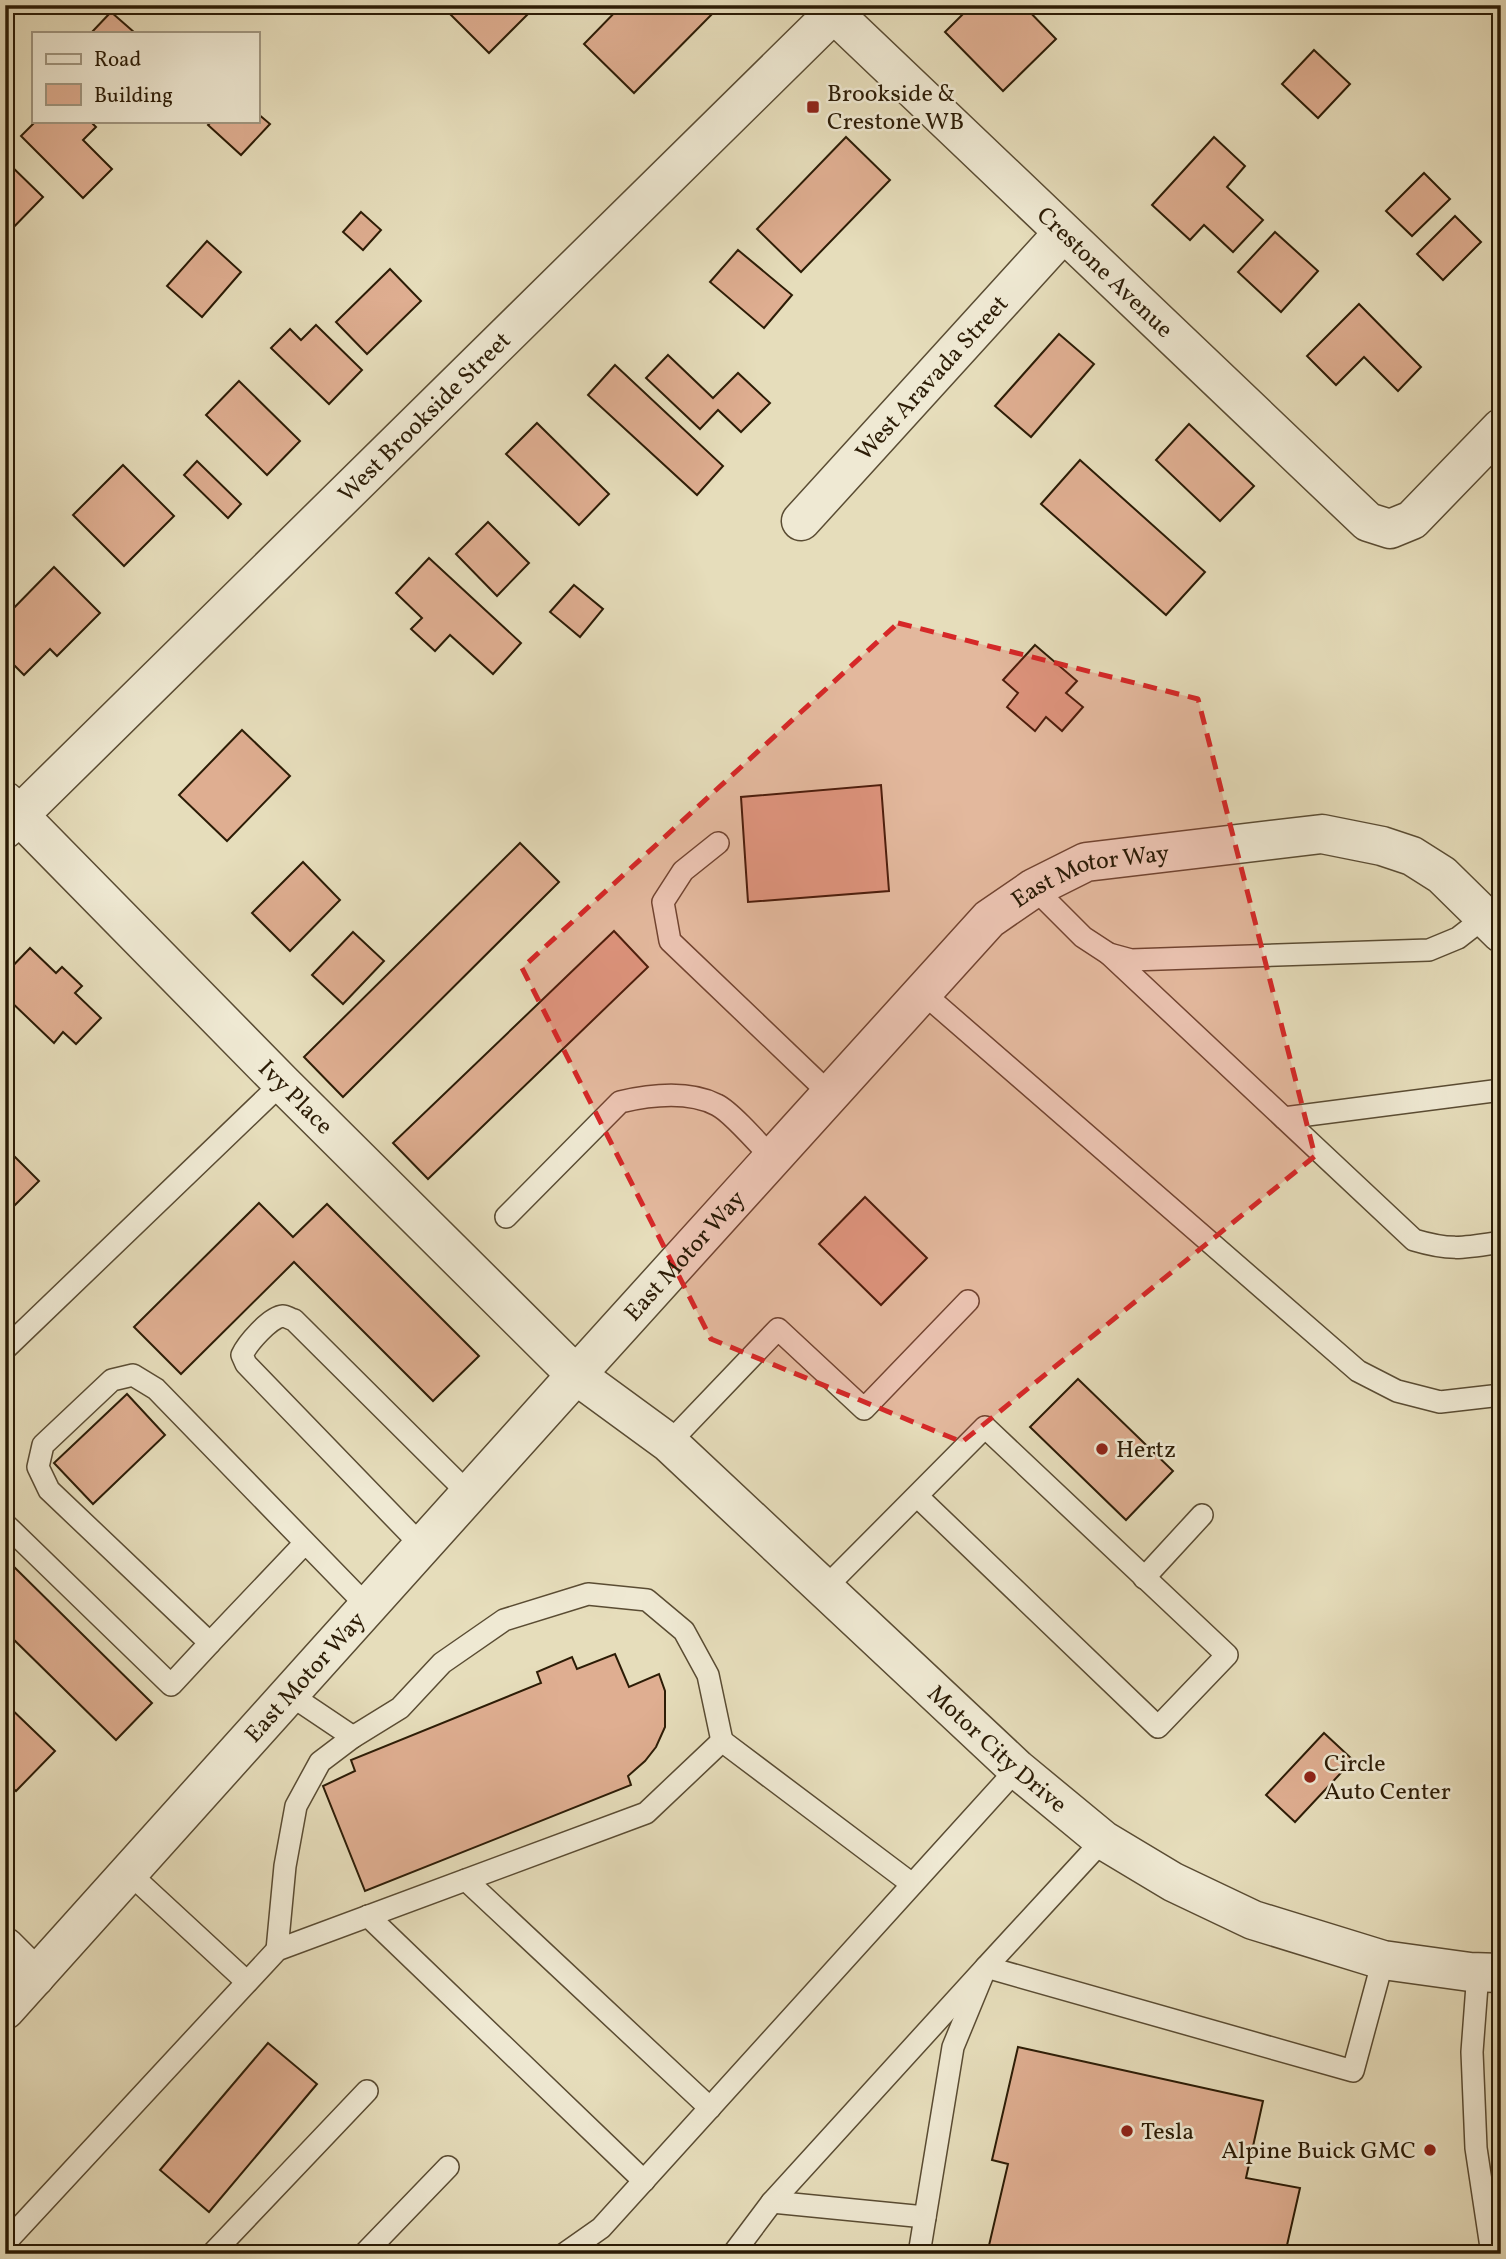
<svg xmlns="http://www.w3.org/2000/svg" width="1506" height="2259" font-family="Vollkorn,serif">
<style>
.building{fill:#dfae91;stroke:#2c1c06;stroke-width:2}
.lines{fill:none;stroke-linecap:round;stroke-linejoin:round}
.service-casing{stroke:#5a4c33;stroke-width:24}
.minor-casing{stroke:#5a4c33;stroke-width:41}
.tertiary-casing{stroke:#5a4c33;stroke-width:41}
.service{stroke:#efe9d3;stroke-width:21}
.minor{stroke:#efe9d3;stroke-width:38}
.tertiary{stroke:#efe9d3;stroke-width:38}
.marked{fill:#d62828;fill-opacity:0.2;stroke:#d62828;stroke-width:5;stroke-dasharray:14 9;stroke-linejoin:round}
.poi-dot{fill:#8f2418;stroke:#efe9d3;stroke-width:2.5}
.labels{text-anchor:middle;stroke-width:5;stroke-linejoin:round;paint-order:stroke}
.poi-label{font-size:24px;fill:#2c1c06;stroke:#efe9d3;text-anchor:start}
.street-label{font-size:24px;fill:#2c1c06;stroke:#efe9d3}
</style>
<rect width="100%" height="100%" fill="#e6ddbb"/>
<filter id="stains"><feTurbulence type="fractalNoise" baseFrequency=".00286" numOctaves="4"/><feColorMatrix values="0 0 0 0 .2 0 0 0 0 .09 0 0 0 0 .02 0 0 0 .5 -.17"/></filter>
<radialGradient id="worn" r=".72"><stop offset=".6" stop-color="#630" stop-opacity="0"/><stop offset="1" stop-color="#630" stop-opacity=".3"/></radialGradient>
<!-- building -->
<g class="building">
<path d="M441,5H537L489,53Z"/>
<path d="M622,5H721L634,93L584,44Z"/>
<path d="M972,5H1023L1056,39L1003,91L945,32Z"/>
<path d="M111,12L135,33H91Z"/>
<path d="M1314,50L1350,84L1318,118L1282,84Z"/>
<path d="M257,113L270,124L241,155L208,125L212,121H257Z"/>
<path d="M36,121H90L96,127L83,140L112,169L83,198L21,136Z"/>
<path d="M846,137L890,180L801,272L757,229Z"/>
<path d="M1214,137L1245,166L1227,187L1263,220L1233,252L1204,225L1190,240L1152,205Z"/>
<path d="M5,160L43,197L5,236Z"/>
<path d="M1424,173L1450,199L1412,236L1386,211Z"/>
<path d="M361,212L381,230L363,250L343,232Z"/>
<path d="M1455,216L1481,242L1443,280L1417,254Z"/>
<path d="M1275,232L1318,271L1281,312L1238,272Z"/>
<path d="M207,241L241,272L202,317L167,286Z"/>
<path d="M738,250L792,295L764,328L710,282Z"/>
<path d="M390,269L421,301L367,354L336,322Z"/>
<path d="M1359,304L1421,367L1398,391L1364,357L1336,385L1307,356Z"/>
<path d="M316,325L362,370L329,404L271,348L290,329L301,340Z"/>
<path d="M1059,334L1094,364L1031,437L995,406Z"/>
<path d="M668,355L713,398L738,373L770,403L741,432L718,410L700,429L646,378Z"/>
<path d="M615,365L723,466L697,495L588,395Z"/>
<path d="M239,381L300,441L267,475L206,415Z"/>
<path d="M537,423L609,494L579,525L506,454Z"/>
<path d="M1189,424L1254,486L1220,521L1156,460Z"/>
<path d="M1080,460L1205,572L1166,615L1041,504Z"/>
<path d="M197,461L241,504L228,518L184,475Z"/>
<path d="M123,465L174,516L124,566L73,515Z"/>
<path d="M488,522L529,563L497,596L456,554Z"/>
<path d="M429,558L521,643L493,674L450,635L435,651L411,629L422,618L396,593Z"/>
<path d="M54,567L100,613L57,656L50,649L24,675L5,656V617Z"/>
<path d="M574,585L603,609L580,637L550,612Z"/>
<path d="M1035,645L1077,681L1066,693L1083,707L1062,731L1046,717L1035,731L1007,707L1018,693L1003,680Z"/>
<path d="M242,730L290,776L227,841L179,795Z"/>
<path d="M881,785L889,891L748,902L741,797Z"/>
<path d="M520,843L559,882L343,1097L304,1057Z"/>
<path d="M303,862L340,900L290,951L252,913Z"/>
<path d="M614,931L648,967L428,1179L393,1143Z"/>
<path d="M353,932L384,961L343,1004L312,975Z"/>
<path d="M30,948L56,973L62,967L82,986L75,993L101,1018L76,1044L63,1032L54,1043L5,996V974Z"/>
<path d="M5,1147L39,1181L5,1215Z"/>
<path d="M865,1197L927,1258L881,1305L819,1244Z"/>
<path d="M259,1203L293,1237L327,1204L479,1356L433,1401L294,1262L181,1374L134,1327Z"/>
<path d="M1078,1379L1173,1471L1126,1520L1030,1427Z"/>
<path d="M127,1394L165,1435L93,1504L54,1463Z"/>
<path d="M5,1558L152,1703L116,1740L5,1631Z"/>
<path d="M615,1654L629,1687L659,1674L665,1691V1727L656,1747L645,1761L628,1776L631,1785L365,1891L323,1786L355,1771L351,1760L541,1683L537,1672L572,1657L577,1669Z"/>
<path d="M5,1703L55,1751L16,1791L5,1781Z"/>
<path d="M1324,1733L1353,1760L1295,1822L1266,1795Z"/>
<path d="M268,2043L317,2084L209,2212L160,2170Z"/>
<path d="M1018,2047L1263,2101L1246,2178L1300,2188L1285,2254H987L1008,2164L992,2160Z"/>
</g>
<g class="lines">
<defs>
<g id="service">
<path d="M718,843L683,871L663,902L670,941L830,1094"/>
<path d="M1034,888L1083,937L1109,954L1131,960L1429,950L1458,938L1485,917"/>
<path d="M1109,954L1414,1240C1451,1251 1463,1248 1501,1242"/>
<path d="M922,992L1358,1371L1397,1391L1440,1402L1501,1395"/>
<path d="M1284,1118L1501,1090"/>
<path d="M506,1217L620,1102C650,1095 688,1090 717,1105C730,1111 760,1145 772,1158"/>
<path d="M5,1349L282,1083"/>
<path d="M669,1443L778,1329L864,1409L968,1301"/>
<path d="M5,1524L171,1685L210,1643"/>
<path d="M305,1543L210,1643L49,1490L38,1467L43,1445L112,1380L133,1375L156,1389L368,1607"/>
<path d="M422,1546L246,1364L242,1355C247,1344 270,1317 283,1316C286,1316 290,1319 294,1320L469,1494"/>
<path d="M1144,1578L1202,1515"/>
<path d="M825,1588L985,1427L1227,1655L1158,1727L917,1496"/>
<path d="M289,1694L353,1737"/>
<path d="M129,1873L247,1982"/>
<path d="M466,1880L710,2108"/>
<path d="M368,1916L644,2181"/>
<path d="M277,1950L285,1866L296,1806L320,1762L353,1737L400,1708L442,1663L504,1620L588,1594L647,1600L684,1631L708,1675L722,1741"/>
<path d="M1478,1972L1472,2052L1476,2148L1492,2254"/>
<path d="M772,2202L925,2217"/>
<path d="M5,2243L277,1950L646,1813L722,1741L912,1884"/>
<path d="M212,2254L367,2091"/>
<path d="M364,2254L448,2167"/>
<path d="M564,2254L601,2228L1017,1769"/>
<path d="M733,2254L772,2202L986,1967L1353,2071L1383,1960"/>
<path d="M919,2254L953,2047L986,1967L1103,1840"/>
</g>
<g id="minor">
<path id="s1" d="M825,5L1368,522L1390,529L1412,520L1501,428"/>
<path id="s2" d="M801,521L1063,233"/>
<path id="s3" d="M5,801L282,1083L576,1375L989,919L1034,888L1086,862L1322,834L1382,846L1412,856L1442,875L1501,933"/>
<path d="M5,1947L35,1977"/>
</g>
<g id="tertiary">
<path id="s4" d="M5,829L842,5"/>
<path id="s5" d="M5,2010L576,1375L669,1443L1017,1769L1103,1840L1173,1882L1253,1920L1383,1960L1470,1972L1501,1973"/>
</g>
</defs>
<!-- service casing -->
<use href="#service" class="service-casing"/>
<!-- minor casing -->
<use href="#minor" class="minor-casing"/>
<!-- tertiary casing -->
<use href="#tertiary" class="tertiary-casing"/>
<!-- service -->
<use href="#service" class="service"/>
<!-- minor -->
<use href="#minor" class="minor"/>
<!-- tertiary -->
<use href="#tertiary" class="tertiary"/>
</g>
<!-- marked area -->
<path class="marked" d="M898,623L1198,699L1315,1156L962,1442L711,1339L522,968Z"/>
<!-- markers -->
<g class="poi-dot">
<rect x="806" y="100" width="14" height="14" rx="3.5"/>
<circle cx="1102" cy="1449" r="7"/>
<circle cx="1310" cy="1777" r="7"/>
<circle cx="1127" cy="2131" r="7"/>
<circle cx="1430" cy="2150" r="7"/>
</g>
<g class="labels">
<!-- poi labels -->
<g class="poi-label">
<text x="827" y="101">Brookside &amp;<tspan x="827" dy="28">Crestone WB</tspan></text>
<text x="1116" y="1457">Hertz</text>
<text x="1324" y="1771">Circle<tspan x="1324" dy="28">Auto Center</tspan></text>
<text x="1141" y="2139">Tesla</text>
<text x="1416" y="2158" text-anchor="end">Alpine Buick GMC</text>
</g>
<!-- street labels -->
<g class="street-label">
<text dy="8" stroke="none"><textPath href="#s1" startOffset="387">Crestone Avenue</textPath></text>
<text dy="8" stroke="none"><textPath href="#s2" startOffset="194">West Aravada Street</textPath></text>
<text dy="8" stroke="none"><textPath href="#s4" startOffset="588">West Brookside Street</textPath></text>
<text dy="8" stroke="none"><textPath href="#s3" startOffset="1538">East Motor Way</textPath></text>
<text dy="8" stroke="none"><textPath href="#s3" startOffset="415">Ivy Place</textPath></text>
<text dy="8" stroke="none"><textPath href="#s3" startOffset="971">East Motor Way</textPath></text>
<text dy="8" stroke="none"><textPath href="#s5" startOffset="448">East Motor Way</textPath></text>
<text dy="8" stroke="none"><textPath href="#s5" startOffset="1418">Motor City Drive</textPath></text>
</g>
</g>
<!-- margin -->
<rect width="1506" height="2259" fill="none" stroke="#e6ddbb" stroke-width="28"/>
<rect x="7" y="7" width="1492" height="2245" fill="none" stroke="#2c1c06" stroke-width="3.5"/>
<rect x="14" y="14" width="1478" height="2231" fill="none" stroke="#2c1c06" stroke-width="2"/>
<!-- legend -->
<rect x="32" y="32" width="228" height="91" fill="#efe9d3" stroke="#a19781" stroke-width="2"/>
<rect x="46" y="54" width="35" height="10" fill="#efe9d3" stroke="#a19781" stroke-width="2"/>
<text x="94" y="66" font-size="21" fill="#2c1c06">Road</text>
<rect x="46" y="84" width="35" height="21" fill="#dfae91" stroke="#a19781" stroke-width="2"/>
<text x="94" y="102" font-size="21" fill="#2c1c06">Building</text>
<rect width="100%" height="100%" filter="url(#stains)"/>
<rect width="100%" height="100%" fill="url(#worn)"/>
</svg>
